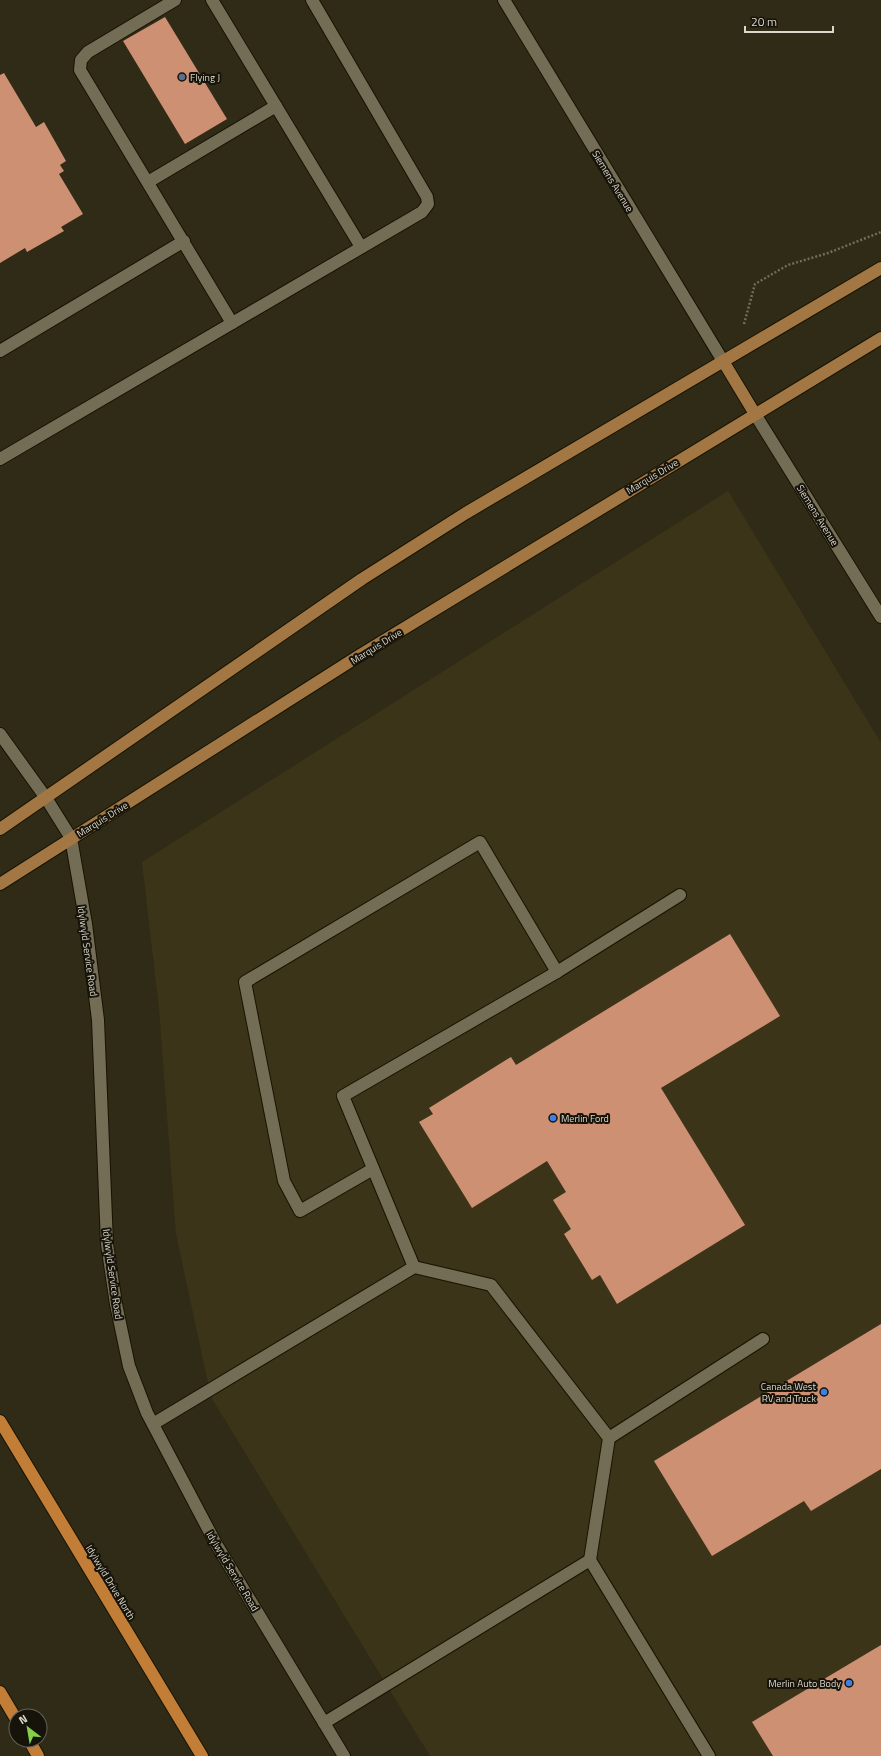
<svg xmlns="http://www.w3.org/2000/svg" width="881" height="1756" font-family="'Titillium Web',sans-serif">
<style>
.built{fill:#3b3418}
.building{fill:#ce9072}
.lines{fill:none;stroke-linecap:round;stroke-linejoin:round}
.minor-casing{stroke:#181302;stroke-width:14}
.major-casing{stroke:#181302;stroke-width:14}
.highway-casing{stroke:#181302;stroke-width:14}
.path{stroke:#716d5b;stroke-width:2.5;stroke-dasharray:2 2;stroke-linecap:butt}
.minor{stroke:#736d56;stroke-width:12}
.major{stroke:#a27743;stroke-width:12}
.highway{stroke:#c27d37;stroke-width:12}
.service-dot{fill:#5c6f8a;stroke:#16130a;stroke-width:1.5}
.shop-dot{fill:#3f7fe0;stroke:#16130a;stroke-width:1.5}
.labels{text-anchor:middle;stroke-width:4;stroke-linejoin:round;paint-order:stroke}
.poi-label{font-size:10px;fill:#dad7cb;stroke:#16130a;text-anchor:start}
.street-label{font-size:10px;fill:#dad7cb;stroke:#16130a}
</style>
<rect width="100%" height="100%" fill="#302b16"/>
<!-- built -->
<path class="built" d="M728,491L881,743V1756H430L211,1397L176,1234L159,1009L142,862Z"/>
<!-- building -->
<g class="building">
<path d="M165,17L227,119L185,144L123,41Z"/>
<path d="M4,73L36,127L44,122L66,161L60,165L64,171L59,174L83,214L61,227L64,231L27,252L25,248L0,263V75Z"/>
<path d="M730,934L780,1016L661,1088L745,1225L617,1304L600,1275L592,1280L564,1234L571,1229L553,1200L566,1192L547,1161L472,1208L419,1122L433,1114L429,1108L511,1057L516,1065Z"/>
<path d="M881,1324V1469L811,1511L804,1501L712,1556L654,1461Z"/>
<path d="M881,1645V1756H773L752,1722Z"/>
</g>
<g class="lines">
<defs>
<g id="minor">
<path d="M175,0L88,52L81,60L80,70L232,323"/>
<path d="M212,0L361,247"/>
<path d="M504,0L723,361"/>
<path d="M148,182L276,106"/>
<path d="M0,351L184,241"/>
<path d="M755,414L881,617"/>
<path d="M0,459L422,212L428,204L427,197L312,0"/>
<path d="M0,734L46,798L71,838L86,924L98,1020L107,1244L116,1304L129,1366L147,1413L215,1542L344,1756"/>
<path d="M373,1169L300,1211L284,1181L245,982L480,842L557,972"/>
<path d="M414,1267L491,1285L609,1438L590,1560"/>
<path d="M153,1424L414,1267L343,1096L557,972L680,895"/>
<path d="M609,1438L763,1339"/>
<path d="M324,1723L590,1560L709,1756"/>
</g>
<g id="major">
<path d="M723,361L755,414"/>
<path d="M0,829L362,579L466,513L881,268"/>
<path d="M0,884L357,657L881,338"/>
</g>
<g id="highway">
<path d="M0,1421L202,1756"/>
<path d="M0,1692L16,1719"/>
<path d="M29,1740L38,1756"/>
</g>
</defs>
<!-- minor casing -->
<use href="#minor" class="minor-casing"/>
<!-- major casing -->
<use href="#major" class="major-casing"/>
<!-- highway casing -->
<use href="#highway" class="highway-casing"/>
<!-- path -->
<path class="path" d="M744,324L755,284L788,265L828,253L881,232"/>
<!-- minor -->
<use href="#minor" class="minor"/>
<!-- major -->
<use href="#major" class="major"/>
<!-- highway -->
<use href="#highway" class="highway"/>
</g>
<!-- markers -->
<circle class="service-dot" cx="182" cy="77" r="4"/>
<g class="shop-dot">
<circle cx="553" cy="1118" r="4"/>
<circle cx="824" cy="1392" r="4"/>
<circle cx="849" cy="1683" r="4"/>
</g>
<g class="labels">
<!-- poi labels -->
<g class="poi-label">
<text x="190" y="81">Flying J</text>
<text x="561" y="1122">Merlin Ford</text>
<text x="816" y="1390" text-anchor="end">Canada West<tspan x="816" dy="12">RV and Truck</tspan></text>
<text x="841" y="1687" text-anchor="end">Merlin Auto Body</text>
</g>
<!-- street labels -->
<g class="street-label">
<text transform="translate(613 181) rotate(59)" y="4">Siemens Avenue</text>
<text transform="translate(652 476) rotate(-31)" y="4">Marquis Drive</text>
<text transform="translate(818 515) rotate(58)" y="4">Siemens Avenue</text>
<text transform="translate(376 646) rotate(-32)" y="4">Marquis Drive</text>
<text transform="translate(102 819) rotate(-32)" y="4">Marquis Drive</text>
<text transform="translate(88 951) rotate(82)" y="4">Idylwyld Service Road</text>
<text transform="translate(113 1274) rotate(82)" y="4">Idylwyld Service Road</text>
<text transform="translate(233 1571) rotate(59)" y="4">Idylwyld Service Road</text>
<text transform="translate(111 1582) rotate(59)" y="4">Idylwyld Drive North</text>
</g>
</g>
<!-- north arrow -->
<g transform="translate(28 1728) rotate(329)"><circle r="19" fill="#16130a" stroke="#646157"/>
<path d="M0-3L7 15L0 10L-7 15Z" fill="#86cf4c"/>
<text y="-6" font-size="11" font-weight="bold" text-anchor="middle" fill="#dad7cb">N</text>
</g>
<!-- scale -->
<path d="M745 26v6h88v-6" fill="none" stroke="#dad7cb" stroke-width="2"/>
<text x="751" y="26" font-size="12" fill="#dad7cb" stroke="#16130a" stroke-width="3" paint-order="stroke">20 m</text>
</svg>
